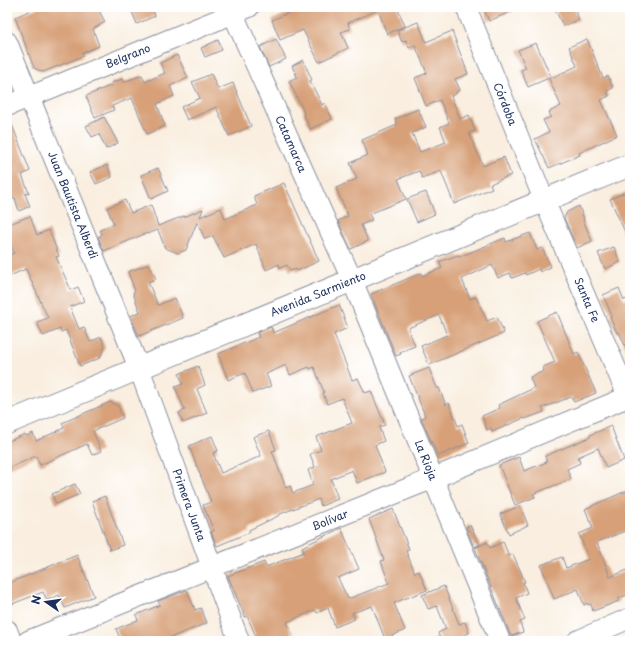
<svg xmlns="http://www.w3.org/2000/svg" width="637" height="648" font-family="'Playpen Sans',sans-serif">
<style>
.building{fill:#d7a078}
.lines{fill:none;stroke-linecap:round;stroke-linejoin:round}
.minor-casing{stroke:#8a8e9e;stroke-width:22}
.major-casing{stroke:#8a8e9e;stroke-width:24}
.minor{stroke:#fff;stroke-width:20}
.major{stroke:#fff;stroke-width:22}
.labels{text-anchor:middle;stroke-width:3;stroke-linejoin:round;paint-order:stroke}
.street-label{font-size:11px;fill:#1b2f5e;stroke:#fff}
</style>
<rect width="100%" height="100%" fill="#fff"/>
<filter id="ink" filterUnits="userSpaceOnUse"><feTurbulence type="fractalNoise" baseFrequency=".025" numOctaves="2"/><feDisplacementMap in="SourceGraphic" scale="8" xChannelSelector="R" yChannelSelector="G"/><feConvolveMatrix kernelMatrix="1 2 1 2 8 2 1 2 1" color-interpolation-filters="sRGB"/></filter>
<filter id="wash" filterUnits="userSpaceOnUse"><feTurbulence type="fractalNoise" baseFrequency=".012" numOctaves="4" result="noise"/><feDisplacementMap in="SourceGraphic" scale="16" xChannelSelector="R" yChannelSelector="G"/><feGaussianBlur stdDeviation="0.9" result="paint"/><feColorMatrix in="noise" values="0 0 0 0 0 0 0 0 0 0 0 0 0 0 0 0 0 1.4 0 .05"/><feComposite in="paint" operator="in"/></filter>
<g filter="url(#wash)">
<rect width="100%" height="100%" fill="#f9eedf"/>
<g id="blocks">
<!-- building -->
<g class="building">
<path d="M39,7H97L105,22L93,29L99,46L82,53L83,56L43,72L34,68L15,17Z"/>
<path d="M130,7H152L155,16L137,24Z"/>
<path d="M302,7H397L405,26L387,34L378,10L348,23L350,29L341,32L348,48L319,62L303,30L280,40L272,20Z"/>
<path d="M483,7H522L489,21Z"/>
<path d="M554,7H574L579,20L563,26Z"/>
<path d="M418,22L426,42L452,31L468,74L455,79L460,90L456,92L457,93L451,96L460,119L469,115L475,131L469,133L483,166L504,157L511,175L490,184L492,188L454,204L441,171L422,178L419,171L398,179L406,199L369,214L372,220L361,225L368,241L351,249L338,221L348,216L336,188L357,179L350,163L368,155L362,140L397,125L395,119L418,109L426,127L412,133L420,152L446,142L440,127L449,123L440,100L426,106L415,78L427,73L415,45L409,48L406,40L402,42L397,30Z"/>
<path d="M276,39L286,59L269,67L260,47Z"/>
<path d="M587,39L603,78L608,76L613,88L607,91L609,96L601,100L617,135L579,153L580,155L549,168L535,139L549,132L543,120L551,117L549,112L561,106L549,79L577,66L569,47Z"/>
<path d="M218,40L222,50L205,57L201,48Z"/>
<path d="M536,43L551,77L528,87L521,70L526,68L518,50Z"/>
<path d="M177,55L188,78L170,86L174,96L157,104L165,126L147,134L132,98L112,106L114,110L95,118L86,96L112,85L111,83L122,79L124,82L142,75L145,82L165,73L160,63Z"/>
<path d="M303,60L312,80L310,81L322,105L325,103L332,119L310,129L303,113L304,112L289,81L297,77L292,66Z"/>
<path d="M211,74L218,89L233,83L251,126L229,136L216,107L187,120L181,107L200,98L192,82Z"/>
<path d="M7,117H9L30,171L22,175L29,193L25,194L30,206L19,211L15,198L7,201Z"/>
<path d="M104,117L118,143L106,149L99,134L92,137L86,126Z"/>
<path d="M107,165L112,177L96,184L90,172Z"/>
<path d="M158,168L168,191L151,199L141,175Z"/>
<path d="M284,183L319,261L297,271L296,269L290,271L287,265L280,268L279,264L266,270L256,244L224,258L213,236L205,239L197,222L186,250L178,253L165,248L158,230L147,234V233L104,251L98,237L102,235L100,230L114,224L107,208L125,200L131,213L151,205L158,226L184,216V217L203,209L200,217L221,208L225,219L257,205L254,196Z"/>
<path d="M426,192L435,214L417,222L407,199Z"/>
<path d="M626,192L630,200V243L610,199Z"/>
<path d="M579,206L584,219L583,220L592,241L577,248L564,218L567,212Z"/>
<path d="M30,216L37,235L49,230L59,256L56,257L71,290L78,287L84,301L70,307L79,329L84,327L90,342L101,337L105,347L100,358L80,366L66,330L61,332L60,329L43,336L37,322L48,318L26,269L7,277V256L14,253L7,235V225Z"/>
<path d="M530,233L537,250L542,248L551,267L540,272L539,269L526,275L525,273L512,278L510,273L498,278L492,265L462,279L470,299L476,297L487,321L497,317L504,333L429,365L421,346L447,335L439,315L408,328L415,346L400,352L401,354L396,356L371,294L421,273L422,276L442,268L439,262L458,255L459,257L505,238L506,242Z"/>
<path d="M614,247L620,262L605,269L598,253Z"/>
<path d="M149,264L156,279L148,282L158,305L175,298L183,318L139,336L130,316L140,312L133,293L135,291L128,272Z"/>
<path d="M619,288L624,300L630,298V357L619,332L617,333L610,317L612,316L603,295Z"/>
<path d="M339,305L348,328L334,334L352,380L358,378L365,393L371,391L385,425L379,427L384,441L375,445L385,472L357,483L352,470L331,479L338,499L321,506L319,499L280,514V515L249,530L250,532L217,546L211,532L214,531L203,505L211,502L189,446L212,436L218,451L213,453L221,473L261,456L253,437L269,431L276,450L272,451L286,488L290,486L293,493L313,485L308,470L315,467L310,454L321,450L316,437L352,423L342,398L327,404L323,393L324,392L314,367L310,369L309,367L290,375L286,365L266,374L271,386L253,393L245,373L228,380L218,354L259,337L257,333L271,327L273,333Z"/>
<path d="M557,312L574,354L578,352L596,393L574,402L571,397L542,408L544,412L525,419L524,418L492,432L491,428L487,430L482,416L500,408L498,405L534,388L530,377L544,371L543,367L555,362L537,321Z"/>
<path d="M198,366L205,385L197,389L207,413L183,423L179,413L185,410L175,387L183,384L179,374Z"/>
<path d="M429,368L437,388H439L446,405L449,403L458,426L462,424L469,443L438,456L421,418L425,417L424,413L409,376Z"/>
<path d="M110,402L118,406L123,418L93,431L101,451L92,455L87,444L40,465L36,456L7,469V442L25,434L26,436L33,433L36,441L64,428L62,423Z"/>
<path d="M611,426L624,460L606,468L598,448L578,457L580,463L567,469L571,479L533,494L535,497L515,505L499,465L519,457L524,471L547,462L545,456L590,437V435Z"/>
<path d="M75,484L80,494L56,504L52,494Z"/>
<path d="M626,491L630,500V529L597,542L610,577L630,569V594L619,598V601L593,611L591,604L588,605L587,603L584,605L578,589L554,599L541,565L562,557L566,568L589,559L579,534L593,528L585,509Z"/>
<path d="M105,496L123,545L110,550L92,501Z"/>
<path d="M520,506L528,525L509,534L500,514Z"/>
<path d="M393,509L409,549L406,551L415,573L419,571L427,590L394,603L405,630L385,639L372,606L352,613L355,619L335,627L328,608L317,613L315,610L287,622L294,638L287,641H258L247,616L245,617L228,576L264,562L266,567L304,552L302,547L341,528L359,569L338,578L348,599L389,583L381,561L384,560L369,519Z"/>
<path d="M470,525L480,545L474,547L466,527Z"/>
<path d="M487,542L490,548L503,542L509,556L513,554L525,582H523L527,593L516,598L525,620L520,622L523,632L511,636L475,548Z"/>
<path d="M77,555L94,596L65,608L59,595L47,600L43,592L7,606V584Z"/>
<path d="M444,586L459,624L465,622L469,633L459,637L461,641H441L438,633L446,629L437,606L428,609L422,595Z"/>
<path d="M187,590L195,610L201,608L207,623L162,641H121L116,629L138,620L136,615L160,605L158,601Z"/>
</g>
</g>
</g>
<g filter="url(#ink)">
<use href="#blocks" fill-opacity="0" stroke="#8a8e9e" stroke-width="1"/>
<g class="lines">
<defs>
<g id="minor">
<path d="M230,7L352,280L500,641"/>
<path d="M466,7L544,200L630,401"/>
<path d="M7,42L139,368L239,641"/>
<path d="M7,106L249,7"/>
<path d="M7,630L11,641"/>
<path d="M28,641L434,478L630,396"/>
<path d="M577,641L630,618"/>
</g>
<path id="major" d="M7,423L630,165"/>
</defs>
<!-- minor casing -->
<use href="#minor" class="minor-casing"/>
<!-- major casing -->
<use href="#major" class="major-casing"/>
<!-- minor -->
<use href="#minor" class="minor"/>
<!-- major -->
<use href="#major" class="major"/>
</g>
</g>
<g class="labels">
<!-- street labels -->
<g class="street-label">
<text transform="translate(128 56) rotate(-22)" y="4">Belgrano</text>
<text transform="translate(505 104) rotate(68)" y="4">Córdoba</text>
<text transform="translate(291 144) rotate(66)" y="4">Catamarca</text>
<text transform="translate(73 205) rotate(68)" y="4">Juan Bautista Alberdi</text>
<text transform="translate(318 294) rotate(-22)" y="4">Avenida Sarmiento</text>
<text transform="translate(587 300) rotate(67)" y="4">Santa Fe</text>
<text transform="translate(426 460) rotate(68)" y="4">La Rioja</text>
<text transform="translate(189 505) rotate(70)" y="4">Primera Junta</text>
<text transform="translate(330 520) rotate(-22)" y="4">Bolívar</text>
</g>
</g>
<!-- margin -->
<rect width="637" height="648" fill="none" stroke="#fff" stroke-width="24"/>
<!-- north arrow -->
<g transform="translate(46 602) rotate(283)" stroke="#ffffff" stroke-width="3" paint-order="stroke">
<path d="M0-3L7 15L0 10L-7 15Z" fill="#1b2f5e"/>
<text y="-6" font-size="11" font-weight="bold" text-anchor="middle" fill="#1b2f5e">N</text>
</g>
</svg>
